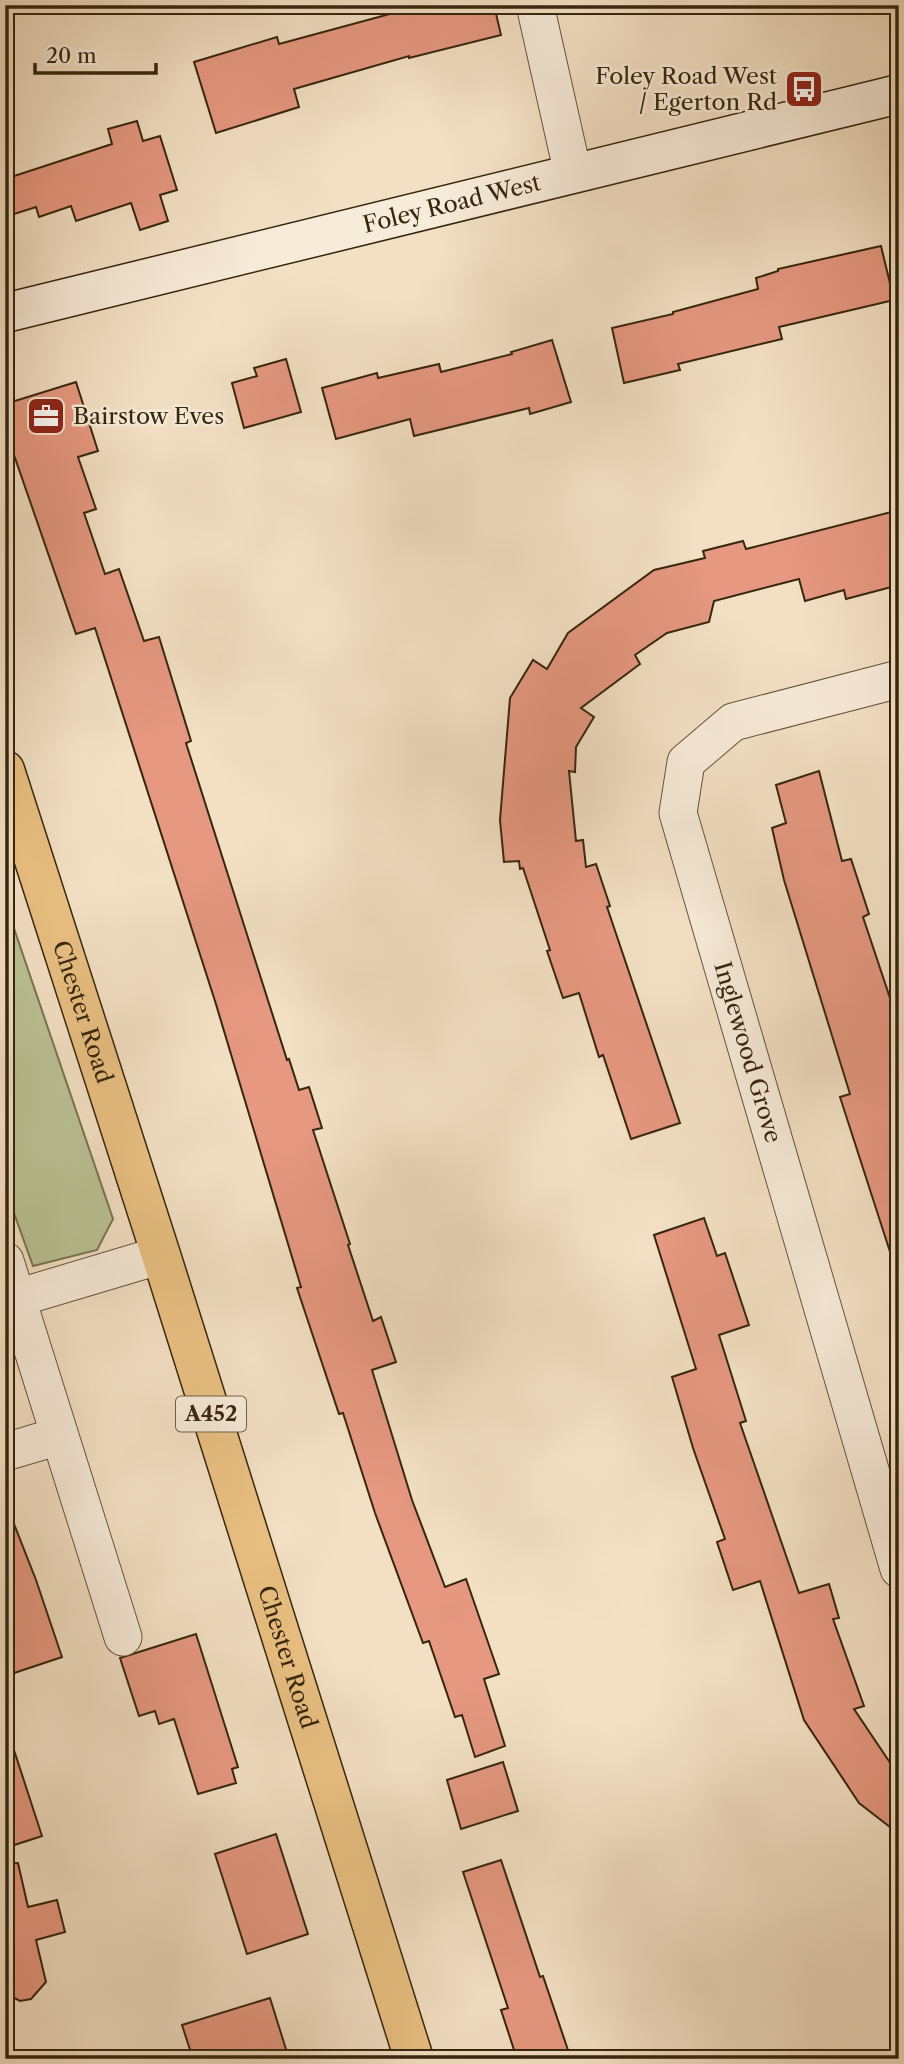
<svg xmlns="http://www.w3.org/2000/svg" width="904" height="2064" font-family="'Libre Caslon Text',serif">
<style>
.green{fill:#bac295;stroke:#787452;stroke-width:2}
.building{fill:#e69880;stroke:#36260e;stroke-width:2}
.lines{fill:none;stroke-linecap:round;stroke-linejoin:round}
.minor-casing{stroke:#65543c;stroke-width:39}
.secondary-casing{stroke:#36260e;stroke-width:41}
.trunk-casing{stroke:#36260e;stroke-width:41}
.minor{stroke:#f7ebd9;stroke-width:37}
.secondary{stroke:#f7ebd9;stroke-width:38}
.trunk{stroke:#eac082;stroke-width:38}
.labels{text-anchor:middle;stroke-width:5;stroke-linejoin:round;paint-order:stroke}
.shield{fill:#f7ebd9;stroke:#70614b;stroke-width:2}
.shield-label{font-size:21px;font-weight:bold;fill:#36260e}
.poi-label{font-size:23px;fill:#36260e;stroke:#f7ebd9;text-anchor:end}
.street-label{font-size:23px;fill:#36260e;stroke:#f7ebd9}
</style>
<rect width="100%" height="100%" fill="#f3e0c4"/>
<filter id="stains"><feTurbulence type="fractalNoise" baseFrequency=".00286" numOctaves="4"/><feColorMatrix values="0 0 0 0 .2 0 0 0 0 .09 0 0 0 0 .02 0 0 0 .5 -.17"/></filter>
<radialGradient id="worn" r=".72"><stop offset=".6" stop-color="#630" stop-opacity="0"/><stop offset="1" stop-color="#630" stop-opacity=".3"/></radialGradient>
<!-- green -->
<path class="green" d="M5,902L113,1219L97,1250L33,1266L5,1188Z"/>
<!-- building -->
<g class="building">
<path d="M423,5H494L501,35L409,58V56L294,89L299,107L216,133L194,62L277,37L279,44Z"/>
<path d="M137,121L143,141L160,136L177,190L160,195L168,221L140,230L131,203L76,221L71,206L39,217L36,207L5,217V179L112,144L108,129Z"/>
<path d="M881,246L894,300L779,327L782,339L678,364L680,370L624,383L612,328L673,314V312L758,289L756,278L778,271V269Z"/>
<path d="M552,340L571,402L530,414L529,408L414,436L410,419L336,439L322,388L377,373L378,378L439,364L441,372L512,354L511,352Z"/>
<path d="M286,359L301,412L244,428L232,383L257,376L254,368Z"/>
<path d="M76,382L98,451L78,457L96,509L84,513L105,574L119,569L144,641L159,637L191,741L186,743L287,1060L289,1059L299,1090L309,1087L322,1128L313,1130L350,1244L348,1245L373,1321L381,1317L396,1362L372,1370L412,1500L445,1587L466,1579L499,1674L484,1679L505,1746L475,1757L462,1715L455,1717L429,1641L423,1643L375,1513L343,1413L339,1414L297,1288L301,1287L215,1001L95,628L76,634L5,429V404Z"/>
<path d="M899,510V585L846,599L844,590L805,601L799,579L714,601L709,622L667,633L635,655L640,664L581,708L594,717L576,747L575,772L569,771L576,841L583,840L586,867L596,864L610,906L607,907L680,1123L631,1139L603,1055L599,1057L579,993L563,998L547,951L550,950L523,868L520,869L519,861L504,862L500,820L510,698L533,660L547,669L568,633L654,570L705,558L703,551L743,541L746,549Z"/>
<path d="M819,771L842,861L851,859L869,914L863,917L891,1001L899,999V1257L892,1258L840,1097L850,1094L784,880L772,828L786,823L776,785Z"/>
<path d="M704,1218L717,1256L725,1253L749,1325L719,1335L746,1421L740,1423L799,1593L829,1584L839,1618L833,1619L864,1706L854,1709L899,1776V1834L859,1803L804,1720L760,1581L733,1590L717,1542L725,1539L693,1448L672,1377L696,1369L654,1235Z"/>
<path d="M7,1506L36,1580L62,1657L5,1676V1507Z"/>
<path d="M196,1634L238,1767L232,1769L236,1783L198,1794L174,1719L159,1724L155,1711L139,1716L120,1658Z"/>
<path d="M12,1744L42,1836L5,1848V1745Z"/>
<path d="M503,1762L518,1811L461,1829L447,1780Z"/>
<path d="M276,1834L308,1934L247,1954L215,1854Z"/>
<path d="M501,1860L540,1977L543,1976L571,2059H517L501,2010L508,2008L463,1872Z"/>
<path d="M18,1863L28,1907L57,1900L65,1932L36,1940L46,1982L31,1999L20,2001L5,1993V1864Z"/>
<path d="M270,1998L289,2059H193L182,2025Z"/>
</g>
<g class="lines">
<defs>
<g id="minor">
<path d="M535,5L573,174"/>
<path id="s1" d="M899,679L733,722L686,762L678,813L899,1569"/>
<path d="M5,1261L123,1637"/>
<path d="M17,1298L161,1255"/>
<path d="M5,1452L59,1436"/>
</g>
<g id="secondary">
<path id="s2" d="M5,313L899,94"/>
</g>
<g id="trunk">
<path id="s3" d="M5,770L161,1255L414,2059"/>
</g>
</defs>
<!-- minor casing -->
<use href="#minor" class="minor-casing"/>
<!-- secondary casing -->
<use href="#secondary" class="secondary-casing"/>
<!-- trunk casing -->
<use href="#trunk" class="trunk-casing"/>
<!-- minor -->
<use href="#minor" class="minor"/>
<!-- secondary -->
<use href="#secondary" class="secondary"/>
<!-- trunk -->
<use href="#trunk" class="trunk"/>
</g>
<!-- icons -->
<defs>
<symbol id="bus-square" viewBox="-11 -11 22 22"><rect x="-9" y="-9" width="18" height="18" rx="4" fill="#8f2418" stroke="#f7ebd9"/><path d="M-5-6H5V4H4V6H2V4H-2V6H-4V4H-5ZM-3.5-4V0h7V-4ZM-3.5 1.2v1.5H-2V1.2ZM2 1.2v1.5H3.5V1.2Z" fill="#fff"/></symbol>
<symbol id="office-square" viewBox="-11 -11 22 22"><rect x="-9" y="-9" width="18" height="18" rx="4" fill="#8f2418" stroke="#f7ebd9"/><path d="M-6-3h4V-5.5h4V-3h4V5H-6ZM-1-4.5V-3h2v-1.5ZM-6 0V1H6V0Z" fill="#fff"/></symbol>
</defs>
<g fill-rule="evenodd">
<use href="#bus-square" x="782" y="67" width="44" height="44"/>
<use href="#office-square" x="24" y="394" width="44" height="44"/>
</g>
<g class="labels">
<!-- shield labels -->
<rect class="shield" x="176" y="1396.5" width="70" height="35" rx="5"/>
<g class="shield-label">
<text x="211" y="1421">A452</text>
</g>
<!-- poi labels -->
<g class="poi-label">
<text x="777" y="84">Foley Road West<tspan x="777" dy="26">/ Egerton Rd</tspan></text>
<text x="73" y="424" text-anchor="start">Bairstow Eves</text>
</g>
<!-- street labels -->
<g class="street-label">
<text dy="8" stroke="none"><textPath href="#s2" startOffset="460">Foley Road West</textPath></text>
<text dy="8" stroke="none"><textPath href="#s3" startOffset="254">Chester Road</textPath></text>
<text dy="8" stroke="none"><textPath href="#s1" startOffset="534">Inglewood Grove</textPath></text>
<text dy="8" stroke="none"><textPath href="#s3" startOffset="931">Chester Road</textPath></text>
</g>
</g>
<!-- margin -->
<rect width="904" height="2064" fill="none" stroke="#f3e0c4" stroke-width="28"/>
<rect x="7" y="7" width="890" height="2050" fill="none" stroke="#36260e" stroke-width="3.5"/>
<rect x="14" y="14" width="876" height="2036" fill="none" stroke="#36260e" stroke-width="2"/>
<!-- scale -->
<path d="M35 63v10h121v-10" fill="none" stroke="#36260e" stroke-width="3.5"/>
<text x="46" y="63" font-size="21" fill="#36260e" stroke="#f7ebd9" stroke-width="5" paint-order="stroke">20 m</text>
<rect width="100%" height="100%" filter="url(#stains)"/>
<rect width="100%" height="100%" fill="url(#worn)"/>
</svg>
